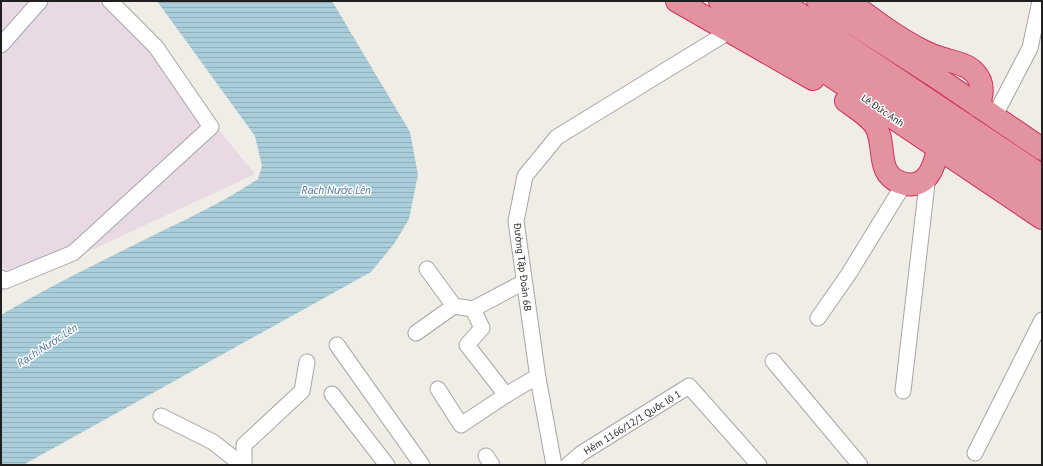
<svg xmlns="http://www.w3.org/2000/svg" width="1043" height="466" font-family="'PT Sans',sans-serif">
<style>
.industrial{fill:#e8d9e5}
.water{fill:url(#water-rules)}
.lines{fill:none;stroke-linecap:round;stroke-linejoin:round}
.minor-casing{stroke:#a6a6a6;stroke-width:17}
.highway-casing{stroke:#d13062;stroke-width:24}
.minor{stroke:#fff;stroke-width:15}
.highway{stroke:#e2939f;stroke-width:22}
.labels{text-anchor:middle;stroke-width:3;stroke-linejoin:round;paint-order:stroke}
.street-label{font-size:10px;fill:#1f1f1f;stroke:#fff}
.water-label{font-size:11px;font-style:italic;fill:#4e75a2;stroke:#fff}
</style>
<defs>
<pattern id="water-rules" width="6" height="5" patternUnits="userSpaceOnUse"><rect width="6" height="5" fill="#a9ceda"/><path d="M0 2.5h6" fill="none" stroke="#91b0bb"/></pattern>
</defs>
<rect width="100%" height="100%" fill="#efede6"/>
<!-- industrial -->
<path class="industrial" d="M1,1H113L255,174L1,292Z"/>
<!-- water -->
<path class="water" d="M157,1H332L410,132L418,175L409,219L394,244L371,272L23,465H1V315C50,286 100,262 150,237C187,219 224,202 258,179L262,166L255,136Z"/>
<g class="lines">
<defs>
<g id="minor">
<path d="M1,45L40,1"/>
<path d="M994,117L1030,48L1040,1"/>
<path d="M427,269L454,306"/>
<path d="M1,278L5,281L73,253L211,127L156,47L110,1"/>
<path d="M473,309L482,328L467,345L506,395"/>
<path d="M818,318L848,275L904,184"/>
<path d="M416,333L454,306L473,309L524,282"/>
<path d="M337,345L422,465"/>
<path d="M773,361L860,465"/>
<path d="M438,389L461,425L506,395L533,379L538,378"/>
<path d="M903,391L928,175"/>
<path d="M332,394L387,465"/>
<path d="M161,416L213,442L242,465"/>
<path d="M975,453L1042,320"/>
<path d="M486,456L492,465"/>
<path d="M244,465V445L302,391L307,362"/>
<path d="M554,465L538,378L516,221L525,176L557,137L730,31"/>
<path d="M568,465L582,453L689,386L759,465"/>
</g>
<g id="highway">
<path d="M677,1L813,79"/>
<path d="M720,1L1042,218"/>
<path d="M750,1L1042,198"/>
<path d="M780,1L1042,176"/>
<path d="M818,1L933,75L1042,149"/>
<path d="M848,1C872,19 897,38 923,51C929,54 934,56 940,58C952,62 965,63 974,72C984,82 983,94 978,106"/>
<path d="M846,101C856,108 868,115 875,125C887,144 875,172 899,182C904,184 910,185 915,184C931,181 935,161 939,147"/>
</g>
</defs>
<!-- minor casing -->
<use href="#minor" class="minor-casing"/>
<!-- highway casing -->
<use href="#highway" class="highway-casing"/>
<!-- minor -->
<use href="#minor" class="minor"/>
<!-- highway -->
<use href="#highway" class="highway"/>
</g>
<g class="labels">
<!-- street labels -->
<g class="street-label">
<text transform="translate(883 110) rotate(34)" y="4">Lê Đức Anh</text>
<text transform="translate(523 267) rotate(83)" y="4">Đường Tập Đoàn 6B</text>
<text transform="translate(632 422) rotate(-32)" y="4">Hẻm 1166/12/1 Quốc lộ 1</text>
</g>
<!-- water labels -->
<g class="water-label">
<text x="336" y="194">Rạch Nước Lên</text>
<text transform="translate(47 345) rotate(-33)" y="4">Rạch Nước Lên</text>
</g>
</g>
<!-- border -->
<rect width="1043" height="466" fill="none" stroke="#1f1f1f" stroke-width="4"/>
</svg>
